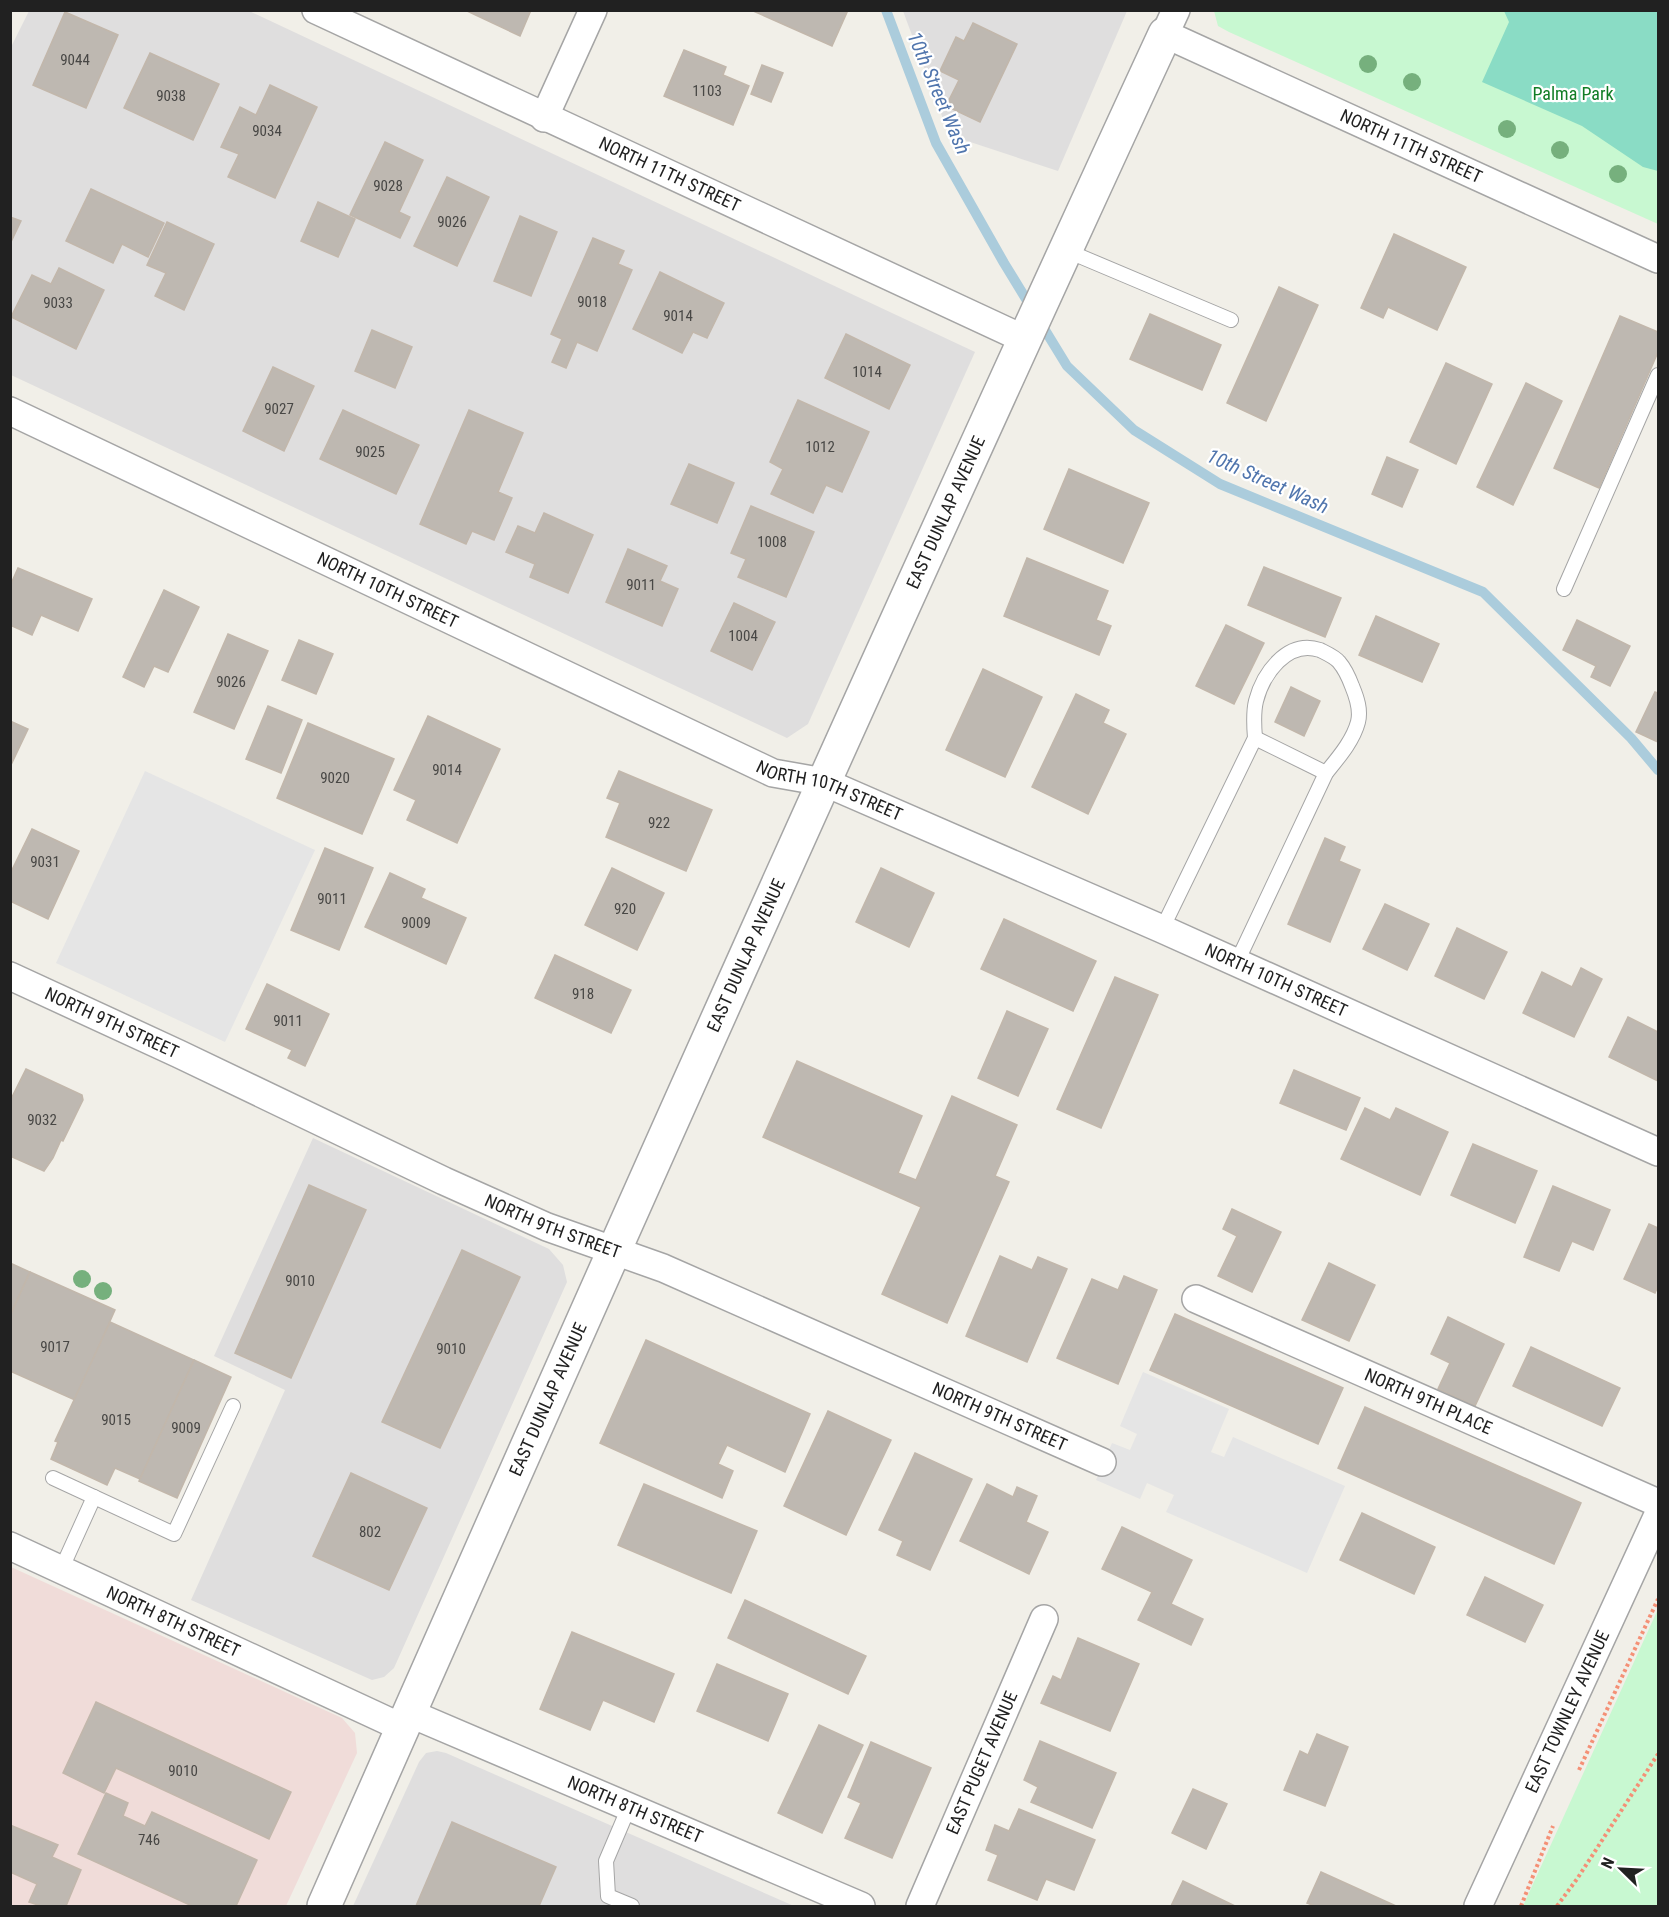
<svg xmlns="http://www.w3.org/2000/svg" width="1669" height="1917" font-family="'Roboto Condensed',sans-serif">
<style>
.residential{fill:#dfdede}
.commercial{fill:#f0dcd9}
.park{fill:#c8f8d1}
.pitch{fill:#8adcc5}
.parking{fill:#e5e5e5}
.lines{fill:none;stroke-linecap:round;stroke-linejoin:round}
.stream{stroke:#abccdc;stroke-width:10}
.building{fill:#beb8b1;stroke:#c2b7ab;stroke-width:1.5}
.service-casing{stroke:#a5a5a5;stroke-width:16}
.minor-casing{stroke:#a5a5a5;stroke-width:30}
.tertiary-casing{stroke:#a5a5a5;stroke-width:36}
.path{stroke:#f49076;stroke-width:4;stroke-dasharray:3 3;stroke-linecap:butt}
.service{stroke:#fff;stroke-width:14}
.minor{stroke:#fff;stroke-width:27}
.tertiary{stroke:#fff;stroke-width:33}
.tree{fill:#76b07d}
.labels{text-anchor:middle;stroke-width:4.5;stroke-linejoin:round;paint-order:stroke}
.number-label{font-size:15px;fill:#484745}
.park-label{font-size:18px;fill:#117d25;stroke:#fff}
.street-label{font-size:18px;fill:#212121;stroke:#fff}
.water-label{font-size:20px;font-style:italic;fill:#5075ad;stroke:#fff}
</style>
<rect width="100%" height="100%" fill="#f1efe8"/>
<!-- residential -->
<g class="residential">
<path d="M29,11H249L975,352L808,724L787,738L11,375L10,49Z"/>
<path d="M903,11H1127L1058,171L949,135Z"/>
<path d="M313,1138L549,1249L563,1265L567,1282L394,1668L384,1677L372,1680L191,1600L285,1390L214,1356Z"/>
<path d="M437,1751L446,1753L794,1906H353L419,1762L426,1753Z"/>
</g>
<!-- commercial -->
<path class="commercial" d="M11,1567L342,1718L355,1733L357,1753L286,1906H11Z"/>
<!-- park -->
<g class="park">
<path d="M1214,11H1658V224L1229,32L1218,26Z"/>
<path d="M1658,1609V1906H1523Z"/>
</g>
<!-- pitch -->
<path class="pitch" d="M1504,11H1658V171L1643,167L1582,126L1482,82L1509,22Z"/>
<!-- parking -->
<g class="parking">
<path d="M145,771L315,850L225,1042L56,963Z"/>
<path d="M1143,1372L1229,1409L1211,1452L1224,1457L1233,1437L1345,1486L1307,1573L1166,1512L1174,1495L1147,1483L1140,1499L1096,1480L1112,1443L1130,1450L1137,1434L1120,1426Z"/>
</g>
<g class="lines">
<!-- stream -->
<path class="stream" d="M886,10L936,143L1004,263L1067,366L1134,430L1220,484L1483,592L1631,738L1658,770"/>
</g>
<!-- building -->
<g class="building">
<path d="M465,10H531L520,36Z"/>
<path d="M751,10H848L832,46Z"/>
<path d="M65,12L118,35L86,108L33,85Z"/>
<path d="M973,23L1017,44L980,122L946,106L959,80L940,71L956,37L964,41Z"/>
<path d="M684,50L726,67L723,75L749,86L733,125L664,96Z"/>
<path d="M150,53L219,84L193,140L124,108Z"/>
<path d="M762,65L783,73L771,102L751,94Z"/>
<path d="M270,85L317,107L275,198L228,177L239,154L221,147L240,107L256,115Z"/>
<path d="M385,142L423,160L399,212L410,217L400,238L350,215Z"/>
<path d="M447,177L489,197L457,266L414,246Z"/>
<path d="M91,189L164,223L148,257L122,244L113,263L66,241Z"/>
<path d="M318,202L355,219L338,257L301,241Z"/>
<path d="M520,216L557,232L531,296L494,281Z"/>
<path d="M10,217L21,221L10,244Z"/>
<path d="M167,222L214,244L184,310L155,296L166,273L147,265Z"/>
<path d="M1394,234L1466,267L1437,330L1388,307L1383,318L1361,308Z"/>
<path d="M593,238L624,251L618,264L632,270L597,351L577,342L566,368L552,362L562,339L551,334Z"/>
<path d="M59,268L104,290L76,349L11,317L32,275L51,284Z"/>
<path d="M660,272L724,303L707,338L693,332L682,353L633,329Z"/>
<path d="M1279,287L1318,305L1266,421L1227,403Z"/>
<path d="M1150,314L1221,345L1202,390L1130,359Z"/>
<path d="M1620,316L1658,332V352L1599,488L1554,468Z"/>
<path d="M372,330L412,347L395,388L355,371Z"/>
<path d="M846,334L910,365L889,409L825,378Z"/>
<path d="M1446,363L1492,384L1456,464L1410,442Z"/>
<path d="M273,367L314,386L284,451L243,431Z"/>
<path d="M1526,383L1562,401L1513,505L1477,487Z"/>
<path d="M798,400L869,432L842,492L826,485L813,513L771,494L783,469L770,462Z"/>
<path d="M343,410L419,445L396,494L320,459Z"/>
<path d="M469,410L523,433L498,492L512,498L494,540L472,531L466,544L420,524Z"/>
<path d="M1387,457L1418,470L1402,507L1372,494Z"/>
<path d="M689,464L734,483L717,523L671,504Z"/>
<path d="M1069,469L1149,503L1123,563L1044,529Z"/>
<path d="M751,506L814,532L786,597L738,577L746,559L731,553Z"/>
<path d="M544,513L593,535L568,593L530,577L535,564L506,552L518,526L535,533Z"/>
<path d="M628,549L667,566L660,581L678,589L662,626L606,602Z"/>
<path d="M1027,558L1108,591L1096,620L1111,626L1099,655L1004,616Z"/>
<path d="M1264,567L1341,598L1325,637L1248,605Z"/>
<path d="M18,568L92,599L78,631L41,615L32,635L10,625V586Z"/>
<path d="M164,590L199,607L168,672L154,666L144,687L123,677Z"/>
<path d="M734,603L775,622L752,670L711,651Z"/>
<path d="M1376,616L1439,644L1422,682L1359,655Z"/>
<path d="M1577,620L1630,646L1610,686L1591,677L1596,666L1563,650Z"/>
<path d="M1226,625L1264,643L1234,704L1196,686Z"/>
<path d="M228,634L268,651L234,729L194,712Z"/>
<path d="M299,640L333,654L316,694L282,680Z"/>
<path d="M983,669L1042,697L1005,777L946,750Z"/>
<path d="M1291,687L1320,701L1304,736L1275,722Z"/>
<path d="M1655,692L1658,693V742L1636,732Z"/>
<path d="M1076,694L1109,710L1103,723L1126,734L1088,814L1032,787Z"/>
<path d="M268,706L302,720L281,773L246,759Z"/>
<path d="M428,716L500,749L457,843L407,820L416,800L394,790Z"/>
<path d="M10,721L28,729L10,767Z"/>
<path d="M308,723L394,759L362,834L277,798Z"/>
<path d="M619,771L712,810L686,871L606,837L620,803L607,798Z"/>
<path d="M32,829L79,851L48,919L10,901V874Z"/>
<path d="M1325,838L1345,847L1339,861L1360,870L1330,942L1288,924Z"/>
<path d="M325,848L373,868L339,950L291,930Z"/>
<path d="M612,868L664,893L637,950L585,925Z"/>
<path d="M881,868L934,893L909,947L856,922Z"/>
<path d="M390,873L425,889L421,898L466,918L446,964L365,927Z"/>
<path d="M1385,904L1429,924L1407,970L1363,949Z"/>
<path d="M1004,919L1096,961L1073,1011L981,969Z"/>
<path d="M1457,928L1507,952L1484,999L1435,976Z"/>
<path d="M555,955L631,990L611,1033L535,998Z"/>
<path d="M1581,968L1602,979L1574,1037L1523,1013L1542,972L1572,987Z"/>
<path d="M1115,977L1158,995L1101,1128L1057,1109Z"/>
<path d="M267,984L329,1014L305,1066L288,1058L292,1050L246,1029Z"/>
<path d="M1007,1011L1048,1029L1018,1096L978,1078Z"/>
<path d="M1628,1017L1658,1032V1081L1609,1057Z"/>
<path d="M797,1061L922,1116L898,1173L916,1180L952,1096L1017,1125L995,1176L1009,1182L947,1323L882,1294L921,1207L763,1137Z"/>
<path d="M26,1069L82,1095L83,1100L63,1141L61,1140L53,1158L44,1171L10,1156V1101Z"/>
<path d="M1294,1070L1360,1098L1346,1130L1280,1103Z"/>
<path d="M1365,1108L1390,1120L1396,1108L1448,1132L1420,1195L1341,1159Z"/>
<path d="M1473,1144L1537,1171L1515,1223L1451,1195Z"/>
<path d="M309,1185L366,1210L291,1378L235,1353Z"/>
<path d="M1553,1186L1610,1210L1593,1250L1572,1241L1559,1271L1524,1257Z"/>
<path d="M1232,1209L1281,1232L1252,1292L1218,1276L1237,1236L1223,1229Z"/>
<path d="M1649,1224L1658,1228V1286L1655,1293L1624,1279Z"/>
<path d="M462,1250L520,1277L440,1448L382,1422Z"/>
<path d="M1000,1256L1032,1270L1038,1257L1067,1269L1027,1362L966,1336Z"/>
<path d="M10,1263L30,1272L10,1316Z"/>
<path d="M1329,1263L1375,1285L1349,1341L1302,1320Z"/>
<path d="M30,1272L115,1310L75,1400L10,1371V1316Z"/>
<path d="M1124,1276L1157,1290L1118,1384L1057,1358L1092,1279L1118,1290Z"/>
<path d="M1175,1314L1343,1388L1318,1444L1150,1370Z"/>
<path d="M1448,1317L1504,1344L1475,1406L1438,1389L1450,1363L1431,1354Z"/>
<path d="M110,1322L194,1360L140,1479L115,1468L107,1485L51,1459L58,1442L55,1441Z"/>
<path d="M646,1340L810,1414L785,1472L727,1445L718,1464L733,1471L722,1498L600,1443Z"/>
<path d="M1531,1347L1620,1388L1602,1426L1513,1386Z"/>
<path d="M194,1360L231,1377L177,1498L139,1481Z"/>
<path d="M1365,1407L1581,1503L1554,1564L1338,1468Z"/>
<path d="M828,1411L891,1440L846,1535L784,1506Z"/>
<path d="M915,1453L972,1479L930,1570L897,1555L903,1541L879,1530Z"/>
<path d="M351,1473L427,1508L389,1590L313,1556Z"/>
<path d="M644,1484L757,1531L731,1593L618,1545Z"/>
<path d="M987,1484L1013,1497L1017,1487L1037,1496L1026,1522L1048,1532L1029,1574L960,1541Z"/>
<path d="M1362,1513L1435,1547L1414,1594L1340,1560Z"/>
<path d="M1122,1527L1192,1560L1171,1604L1203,1619L1191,1645L1138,1620L1152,1592L1102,1569Z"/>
<path d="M1485,1577L1543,1605L1525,1642L1467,1615Z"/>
<path d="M745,1600L866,1656L848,1694L728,1638Z"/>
<path d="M572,1632L674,1674L654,1722L603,1700L590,1730L540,1709Z"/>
<path d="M1078,1638L1139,1664L1110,1731L1041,1703L1053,1676L1061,1680Z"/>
<path d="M717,1664L788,1694L768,1741L697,1711Z"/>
<path d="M96,1702L291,1792L269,1839L116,1768L104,1793L63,1773Z"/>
<path d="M819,1725L863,1745L822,1833L778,1813Z"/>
<path d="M1317,1734L1348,1747L1325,1806L1284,1790L1300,1751L1308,1755Z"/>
<path d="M1040,1741L1116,1773L1092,1828L1031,1802L1038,1787L1024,1780Z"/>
<path d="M871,1742L931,1768L892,1858L845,1838L861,1803L848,1797Z"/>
<path d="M1193,1789L1227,1804L1206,1849L1172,1833Z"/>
<path d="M106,1793L128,1803L123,1816L145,1826L152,1812L257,1860L236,1906H192L78,1854Z"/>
<path d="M1019,1809L1095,1840L1074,1890L1046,1879L1037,1900L988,1880L998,1855L986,1850L995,1825L1009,1831Z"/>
<path d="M452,1822L556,1867L539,1906H416Z"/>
<path d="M10,1825L58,1845L52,1857L81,1870L66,1906H41L29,1902L37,1884L10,1872Z"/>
<path d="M1321,1872L1396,1906H1315L1307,1903Z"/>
<path d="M1183,1881L1235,1906H1171Z"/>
</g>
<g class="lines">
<defs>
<g id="service">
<path d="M1065,250L1231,320"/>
<path d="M1564,589L1658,375"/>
<path d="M1255,738L1326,773"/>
<path d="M1162,929L1255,738C1254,726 1253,713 1256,701C1263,674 1287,639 1320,650C1326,653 1335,657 1339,662C1345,669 1349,678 1352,686C1357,698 1361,710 1358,722C1353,741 1338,758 1326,773L1237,962"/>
<path d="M53,1478L174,1534L233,1406"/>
<path d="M61,1570L94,1497"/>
<path d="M629,1807L606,1861L608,1896L632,1906"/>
</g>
<g id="minor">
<path id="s1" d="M316,10L1024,339"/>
<path id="s2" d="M1176,10L1165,34L1658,259"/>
<path d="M544,118L593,10"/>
<path id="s3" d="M10,411L773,773L824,782L1162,929L1658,1152"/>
<path id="s4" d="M10,976L179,1054L444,1181L547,1227L663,1268L1102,1462"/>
<path id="s5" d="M1196,1299L1658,1503"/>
<path id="s6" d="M10,1546L403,1728"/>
<path id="s7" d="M409,1713L861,1906"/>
<path id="s8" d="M920,1906L1044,1619"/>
<path id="s9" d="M1478,1906L1658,1515"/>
</g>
<g id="tertiary">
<path id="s10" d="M324,1906C600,1280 878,655 1165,34"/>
</g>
</defs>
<!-- service casing -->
<use href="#service" class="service-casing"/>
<!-- minor casing -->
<use href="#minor" class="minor-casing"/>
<!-- tertiary casing -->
<use href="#tertiary" class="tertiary-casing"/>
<!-- path -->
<g class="path">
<path d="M1579,1770L1658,1599"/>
<path d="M1521,1906L1553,1826"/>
<path d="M1557,1906L1577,1879L1658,1754"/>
</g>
<!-- service -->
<use href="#service" class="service"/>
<!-- minor -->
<use href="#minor" class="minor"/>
<!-- tertiary -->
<use href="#tertiary" class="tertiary"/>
</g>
<!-- trees -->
<g class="tree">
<circle cx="1368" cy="64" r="9"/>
<circle cx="1412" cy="82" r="9"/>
<circle cx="1507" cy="129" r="9"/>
<circle cx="1560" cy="150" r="9"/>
<circle cx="1618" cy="174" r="9"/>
<circle cx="82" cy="1279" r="9"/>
<circle cx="103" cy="1291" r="9"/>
</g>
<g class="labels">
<!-- number labels -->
<g class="number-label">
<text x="75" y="65">9044</text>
<text x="707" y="96">1103</text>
<text x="171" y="101">9038</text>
<text x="267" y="136">9034</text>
<text x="388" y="191">9028</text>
<text x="452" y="227">9026</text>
<text x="592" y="307">9018</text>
<text x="58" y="308">9033</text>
<text x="678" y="321">9014</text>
<text x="867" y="377">1014</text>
<text x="279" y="414">9027</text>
<text x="820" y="452">1012</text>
<text x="370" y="457">9025</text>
<text x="772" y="547">1008</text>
<text x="641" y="590">9011</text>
<text x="743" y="641">1004</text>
<text x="231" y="687">9026</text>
<text x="447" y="775">9014</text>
<text x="335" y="783">9020</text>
<text x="659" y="828">922</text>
<text x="45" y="867">9031</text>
<text x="332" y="904">9011</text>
<text x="625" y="914">920</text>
<text x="416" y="928">9009</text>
<text x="583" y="999">918</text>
<text x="288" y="1026">9011</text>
<text x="42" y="1125">9032</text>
<text x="300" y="1286">9010</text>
<text x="55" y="1352">9017</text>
<text x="451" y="1354">9010</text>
<text x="116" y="1425">9015</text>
<text x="186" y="1433">9009</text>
<text x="370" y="1537">802</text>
<text x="183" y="1776">9010</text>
<text x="149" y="1845">746</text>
</g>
<!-- park labels -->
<g class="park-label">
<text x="1573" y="100">Palma Park</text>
</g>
<!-- street labels -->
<g class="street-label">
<text dy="6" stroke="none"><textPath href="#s2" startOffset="297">NORTH 11TH STREET</textPath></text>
<text dy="6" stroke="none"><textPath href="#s1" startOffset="390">NORTH 11TH STREET</textPath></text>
<text dy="6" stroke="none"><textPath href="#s10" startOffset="1526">EAST DUNLAP AVENUE</textPath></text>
<text dy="6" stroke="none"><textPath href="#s3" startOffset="418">NORTH 10TH STREET</textPath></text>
<text dy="6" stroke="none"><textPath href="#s3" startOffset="904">NORTH 10TH STREET</textPath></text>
<text dy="6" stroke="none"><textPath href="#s10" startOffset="1040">EAST DUNLAP AVENUE</textPath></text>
<text dy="6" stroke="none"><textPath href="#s3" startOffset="1390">NORTH 10TH STREET</textPath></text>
<text dy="6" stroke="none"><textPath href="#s4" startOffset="112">NORTH 9TH STREET</textPath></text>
<text dy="6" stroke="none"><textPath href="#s4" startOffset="598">NORTH 9TH STREET</textPath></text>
<text dy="6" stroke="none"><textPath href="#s10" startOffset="554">EAST DUNLAP AVENUE</textPath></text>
<text dy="6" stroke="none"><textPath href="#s5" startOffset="254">NORTH 9TH PLACE</textPath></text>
<text dy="6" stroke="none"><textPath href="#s4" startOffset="1084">NORTH 9TH STREET</textPath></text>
<text dy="6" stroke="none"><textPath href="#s6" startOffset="180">NORTH 8TH STREET</textPath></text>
<text dy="6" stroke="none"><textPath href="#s9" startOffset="214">EAST TOWNLEY AVENUE</textPath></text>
<text dy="6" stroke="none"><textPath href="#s8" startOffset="156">EAST PUGET AVENUE</textPath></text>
<text dy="6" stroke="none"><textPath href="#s7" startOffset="246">NORTH 8TH STREET</textPath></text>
</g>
<!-- water labels -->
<g class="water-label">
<text transform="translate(939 93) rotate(67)" y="7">10th Street Wash</text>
<text transform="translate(1268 481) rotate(24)" y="7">10th Street Wash</text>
</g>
</g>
<!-- border -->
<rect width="1669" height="1917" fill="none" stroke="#212121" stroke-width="24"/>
<!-- north arrow -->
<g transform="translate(1621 1869) rotate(294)" stroke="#ffffff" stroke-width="4.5" paint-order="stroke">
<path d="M0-4.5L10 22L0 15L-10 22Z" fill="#212121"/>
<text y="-9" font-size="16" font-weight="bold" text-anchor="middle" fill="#212121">N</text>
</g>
</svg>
